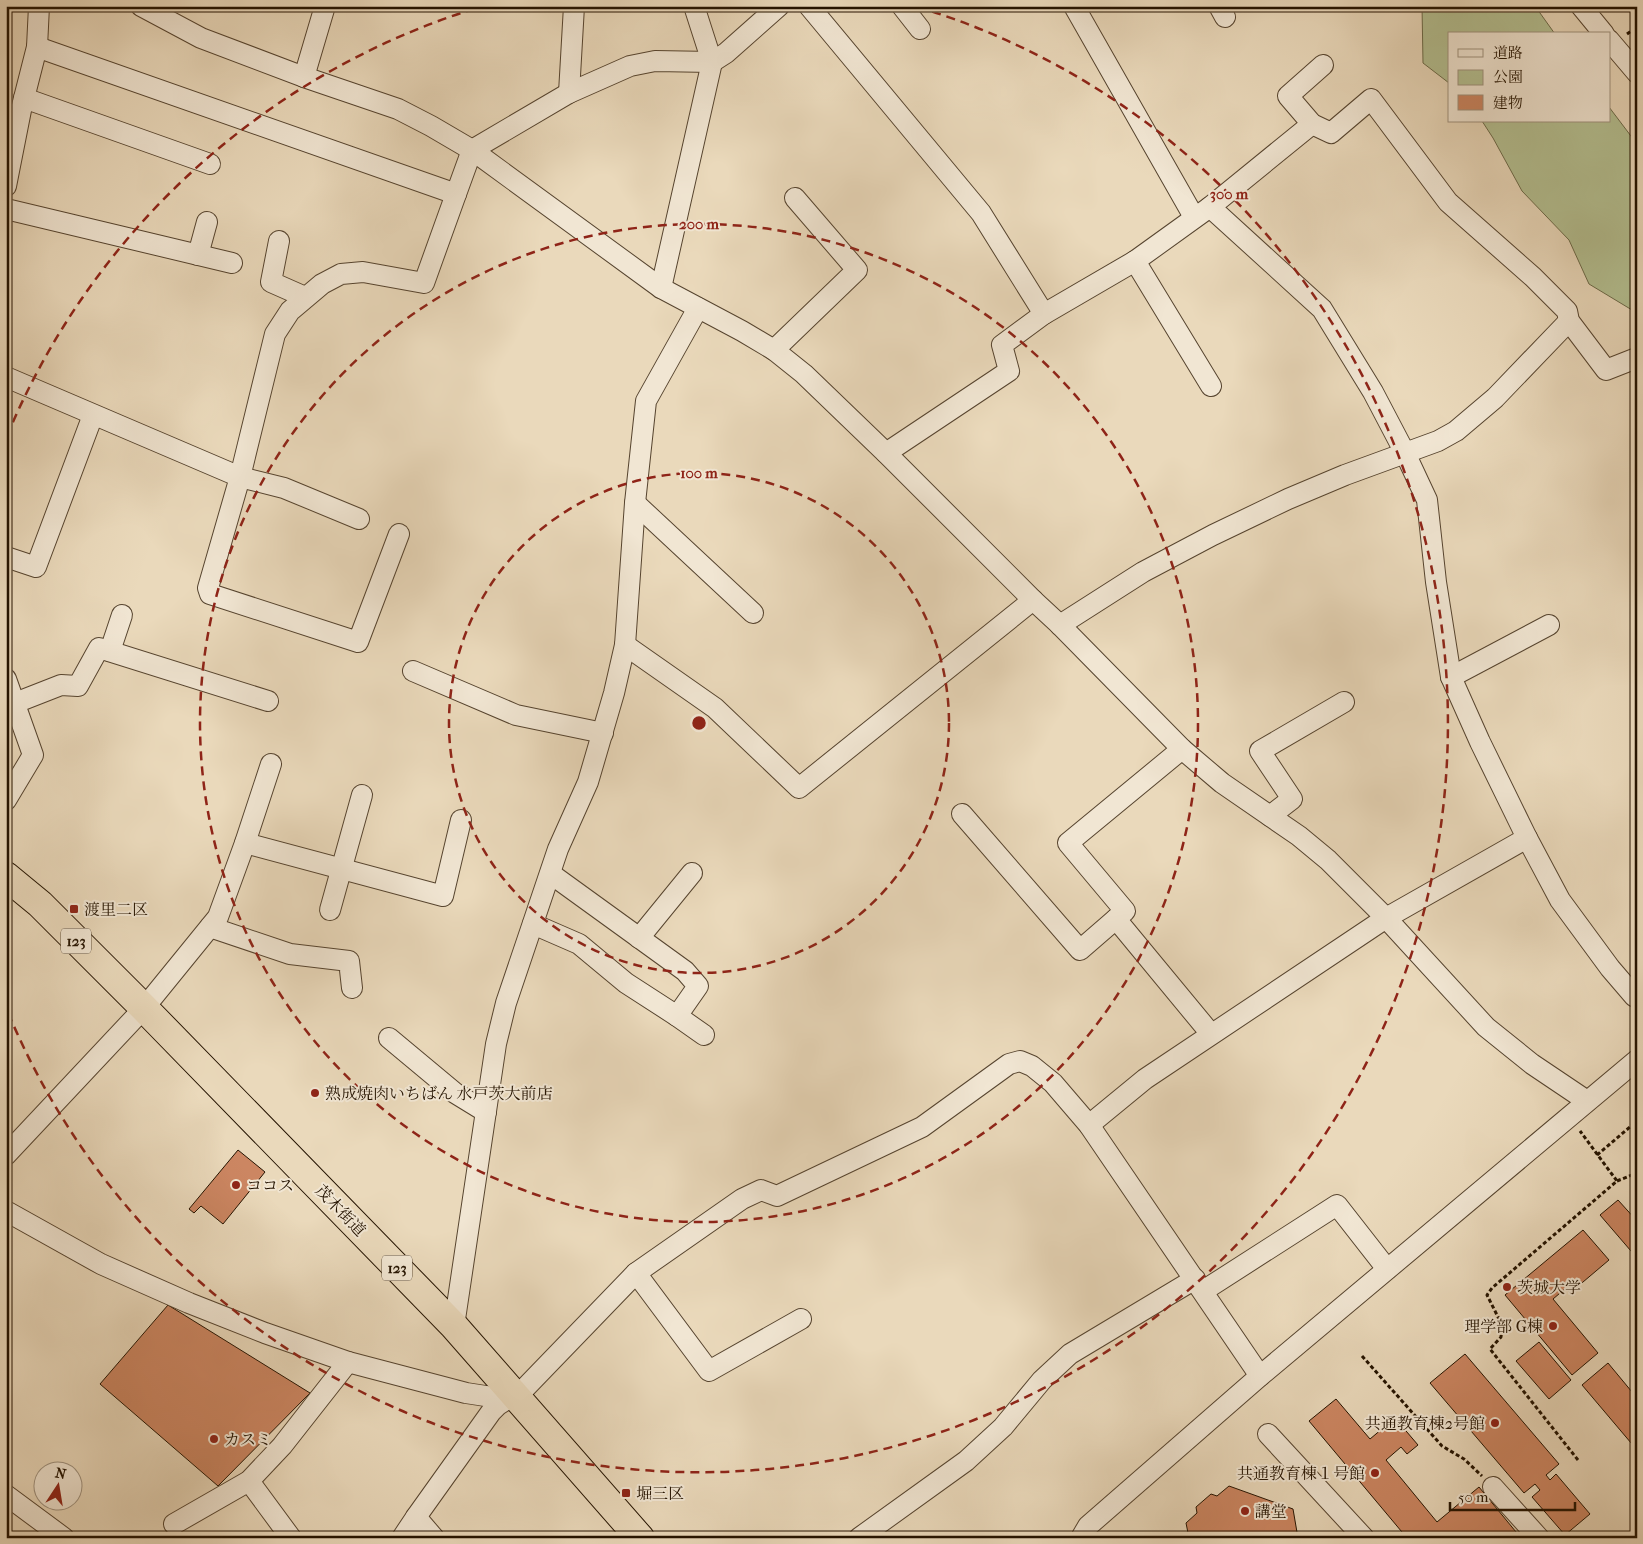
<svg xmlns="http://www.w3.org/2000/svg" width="1643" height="1544" font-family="'IM FELL French Canon','Noto Serif JP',serif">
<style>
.green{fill:#b4c092;stroke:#6c6a49}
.building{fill:#cc8662;stroke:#241300}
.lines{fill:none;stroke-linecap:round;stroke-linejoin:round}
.minor-casing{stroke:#56442f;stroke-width:22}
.highway-casing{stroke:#241300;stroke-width:30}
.path{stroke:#241300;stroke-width:3;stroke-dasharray:4 2.5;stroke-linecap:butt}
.minor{stroke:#f1e6d3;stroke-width:20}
.highway{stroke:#ead9bb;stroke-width:28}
.ring{fill:none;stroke:#8f2418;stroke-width:2.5;stroke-dasharray:9 6}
.poi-dot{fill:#8f2418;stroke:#f1e6d3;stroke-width:2}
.labels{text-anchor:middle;stroke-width:4;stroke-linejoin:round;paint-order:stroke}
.shield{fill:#f1e6d3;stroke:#62523f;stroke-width:1}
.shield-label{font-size:15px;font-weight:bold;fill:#241300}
.poi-label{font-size:16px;fill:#241300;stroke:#f1e6d3;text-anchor:start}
.street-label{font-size:16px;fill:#241300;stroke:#f1e6d3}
.centre{fill:#8f2418;stroke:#f1e6d3;stroke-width:2.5}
.ring-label{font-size:15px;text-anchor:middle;font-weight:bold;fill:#8f2418;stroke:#f1e6d3;stroke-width:4;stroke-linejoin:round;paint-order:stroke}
</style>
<rect width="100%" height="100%" fill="#ead9bb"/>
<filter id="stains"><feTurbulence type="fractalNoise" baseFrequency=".004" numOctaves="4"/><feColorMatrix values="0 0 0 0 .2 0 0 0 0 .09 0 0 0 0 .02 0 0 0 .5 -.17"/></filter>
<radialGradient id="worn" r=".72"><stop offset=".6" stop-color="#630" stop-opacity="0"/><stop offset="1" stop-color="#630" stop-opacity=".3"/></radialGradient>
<!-- green -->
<g class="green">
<path d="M1422,6H1535L1555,34H1449V83L1423,63Z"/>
<path d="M1609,107L1637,144V313L1589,284L1569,240L1522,191L1493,138L1482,121H1609Z"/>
</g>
<!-- building -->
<g class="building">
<path d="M238,1150L265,1172L223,1224L201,1206L194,1213L189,1209Z"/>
<path d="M1618,1200L1637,1221V1258L1600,1215Z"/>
<path d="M1583,1230L1609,1260L1570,1293L1566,1288L1553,1299L1598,1353L1572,1375L1505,1295Z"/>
<path d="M168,1305L310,1393L218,1486L100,1384Z"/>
<path d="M1539,1342L1571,1380L1549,1399L1516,1361Z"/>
<path d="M1465,1354L1559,1464L1546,1475L1550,1480L1556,1474L1590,1514L1565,1535L1532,1497L1540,1490L1535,1484L1524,1493L1430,1383Z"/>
<path d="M1608,1363L1637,1398V1450L1582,1385Z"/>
<path d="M1336,1399L1370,1439L1395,1418L1418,1445L1407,1454L1401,1447L1386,1460L1437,1522L1479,1487L1521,1538H1407L1309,1421Z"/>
<path d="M1245,1466L1261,1471L1258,1479L1243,1473Z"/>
<path d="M1229,1486L1293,1509L1298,1538H1189L1186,1523L1197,1513L1196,1507L1211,1494L1217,1496Z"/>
</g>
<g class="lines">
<defs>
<g id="minor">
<path d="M141,6L201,38L304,77L398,109L431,126L472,150L661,288L742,331L774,350L804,374L886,453L1033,600L1060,625L1182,749L1222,783L1299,836L1328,860L1386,918L1486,1027L1532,1064L1587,1101"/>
<path d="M809,6L981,213L1044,314"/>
<path d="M902,6L920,29"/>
<path d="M1074,6L1194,217"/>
<path d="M1219,6L1225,17"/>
<path d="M1581,6L1604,34"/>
<path d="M1609,40L1637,73"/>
<path d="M37,47L456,194L472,150L569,93L630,66L655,61L712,62L726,53L779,6"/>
<path d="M1323,65L1288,96L1312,124L1331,133L1371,99L1448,202L1533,277L1567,311L1569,321L1606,370L1634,359L1637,363"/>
<path d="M304,77L325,6"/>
<path d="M569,93L574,6"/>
<path d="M24,98L210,164"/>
<path d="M6,186L21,110L37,47L39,6"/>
<path d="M1210,207L1322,309L1373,392L1405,453L1427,500L1436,582L1451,677L1480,742L1527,838L1560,900L1610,968L1634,996L1637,995"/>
<path d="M6,209L232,263"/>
<path d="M279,241L271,282L305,297"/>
<path d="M198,255L207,222"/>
<path d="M661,288L712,62L694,6"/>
<path d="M774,350L857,270L795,198"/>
<path d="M6,377L240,477L284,488L359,519"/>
<path d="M1211,386L1135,261L1210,207L1312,124"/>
<path d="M886,453L1009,371L1002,345L1044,314L1135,261"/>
<path d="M635,503L753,613"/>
<path d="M399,534L358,642L210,594L208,588L240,477L275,334L290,311L322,284L341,274L363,272L424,283L456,194"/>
<path d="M6,557L36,567L93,415"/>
<path d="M1060,625L1143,572L1213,535L1288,499L1345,475L1438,441L1456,431L1495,398L1569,321"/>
<path d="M625,645L715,708L799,788L1033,600"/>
<path d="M110,651L122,615"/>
<path d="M413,671L516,715L603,733"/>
<path d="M1451,677L1549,625"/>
<path d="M6,679L33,755L6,800"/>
<path d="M15,703L61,685L78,686L99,648L268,701"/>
<path d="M962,814L1080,950L1125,911L1068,843L1182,749"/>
<path d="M1270,816L1292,799L1260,751L1344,702"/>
<path d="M245,843L443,896L461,820"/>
<path d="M330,910L362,795"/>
<path d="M1116,919L1211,1034"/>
<path d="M533,924L579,944L626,983L677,1016L698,986L685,971L551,874"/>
<path d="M210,927L290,954L349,961L352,988"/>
<path d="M639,938L692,873"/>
<path d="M677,1016L704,1035"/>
<path d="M389,1038L455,1093L486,1112"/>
<path d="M1089,1125L1145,1079L1386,918L1527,838"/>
<path d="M6,1155L144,1008L218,917L245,843L271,764"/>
<path d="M6,1211L101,1264L189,1303L265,1333L348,1362L466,1393L492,1397L513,1394"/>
<path d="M636,1273L709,1371L801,1319"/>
<path d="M1203,1291L1337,1205L1387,1269"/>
<path d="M454,1326L496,1044L506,1003L558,849L588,782L614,693L625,645L635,503L646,401L698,308"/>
<path d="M1268,1434L1364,1538"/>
<path d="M249,1481L291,1538"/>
<path d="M1493,1487L1539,1538"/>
<path d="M6,1495L64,1538"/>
<path d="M416,1517L434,1538"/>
<path d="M174,1524L249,1481L282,1446L348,1362"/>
<path d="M402,1538L416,1517L491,1412L498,1405L525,1388L636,1273L742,1199L761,1190L777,1196L922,1127L1009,1064L1020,1061L1032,1066L1053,1083L1089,1125L1260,1376"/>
<path d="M859,1538L966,1461L1003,1427L1042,1380L1070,1354L1195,1279"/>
<path d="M1081,1538L1088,1526L1260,1376L1637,1060"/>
</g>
<path id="highway" d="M6,876L40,904L144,1008L454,1326L640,1538"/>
</defs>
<!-- minor casing -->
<use href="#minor" class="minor-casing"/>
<!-- highway casing -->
<use href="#highway" class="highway-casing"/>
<!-- path -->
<g class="path">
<path d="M1627,34L1637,27"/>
<path d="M1597,1155L1637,1121"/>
<path d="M1617,1181L1637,1173"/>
<path d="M1362,1356L1442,1446L1464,1459L1482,1476"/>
<path d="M1578,1460L1490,1349L1501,1337L1502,1325L1487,1295L1492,1288L1617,1181L1580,1131"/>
</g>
<!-- minor -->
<use href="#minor" class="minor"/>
<!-- highway -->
<use href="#highway" class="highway"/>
</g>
<!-- distance rings -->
<g class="ring">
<circle cx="699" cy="723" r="250"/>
<circle cx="699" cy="723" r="499"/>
<path d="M7 436A749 749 0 0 1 480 7M918 7A749 749 0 1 1 7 1010"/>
</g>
<!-- markers -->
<g class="poi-dot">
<rect x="69" y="904" width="10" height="10" rx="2.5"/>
<circle cx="315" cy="1093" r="5"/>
<circle cx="236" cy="1185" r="5"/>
<circle cx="1507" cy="1287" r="5"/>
<circle cx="1553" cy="1326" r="5"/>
<circle cx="1495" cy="1423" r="5"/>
<circle cx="214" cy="1439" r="5"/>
<circle cx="1375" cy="1473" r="5"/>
<rect x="621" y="1488" width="10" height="10" rx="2.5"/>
<circle cx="1245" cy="1511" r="5"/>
</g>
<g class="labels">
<!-- shield labels -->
<g class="shield">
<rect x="61" y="928.5" width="30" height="25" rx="4"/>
<rect x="382" y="1255.5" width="30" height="25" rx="4"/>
</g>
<g class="shield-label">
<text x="76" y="946">123</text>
<text x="397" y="1273">123</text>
</g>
<!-- poi labels -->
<g class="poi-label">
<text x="84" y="915">渡里二区</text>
<text x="325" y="1099">熟成焼肉いちばん 水戸茨大前店</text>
<text x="246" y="1191">ココス</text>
<text x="1517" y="1293">茨城大学</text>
<text x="1543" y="1332" text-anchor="end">理学部 G棟</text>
<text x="1485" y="1429" text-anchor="end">共通教育棟2号館</text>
<text x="224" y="1445">カスミ</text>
<text x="1365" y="1479" text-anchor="end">共通教育棟１号館</text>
<text x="636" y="1499">堀三区</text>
<text x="1255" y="1517">講堂</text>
</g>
<!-- street labels -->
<g class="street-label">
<text transform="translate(341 1210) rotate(46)" y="6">茂木街道</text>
</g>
</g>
<circle cx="699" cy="723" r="8" class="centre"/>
<g class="ring-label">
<text x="1229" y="199">300 m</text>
<text x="699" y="229">200 m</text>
<text x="699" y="478">100 m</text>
</g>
<!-- margin -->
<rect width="1643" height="1544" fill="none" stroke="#ead9bb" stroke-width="25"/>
<rect x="8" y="8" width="1628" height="1529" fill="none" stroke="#241300" stroke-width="2.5"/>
<rect x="12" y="12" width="1618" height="1519" fill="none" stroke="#241300"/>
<!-- legend -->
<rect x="1448" y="32" width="162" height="90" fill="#f1e6d3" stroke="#9f927f"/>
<rect x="1458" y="49" width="25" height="8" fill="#f1e6d3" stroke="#9f927f"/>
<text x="1493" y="58" font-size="15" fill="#241300">道路</text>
<rect x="1458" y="70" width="25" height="15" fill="#b4c092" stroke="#9f927f"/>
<text x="1493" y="82" font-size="15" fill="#241300">公園</text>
<rect x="1458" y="95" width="25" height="15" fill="#cc8662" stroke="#9f927f"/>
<text x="1493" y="108" font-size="15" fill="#241300">建物</text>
<!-- north arrow -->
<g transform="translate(58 1486) rotate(12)"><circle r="24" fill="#f1e6d3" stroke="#9f927f"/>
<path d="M0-4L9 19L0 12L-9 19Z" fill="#8f2418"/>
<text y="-8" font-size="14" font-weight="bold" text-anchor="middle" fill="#241300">N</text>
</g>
<!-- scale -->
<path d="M1450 1502v8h125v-8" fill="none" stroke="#241300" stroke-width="2.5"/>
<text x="1458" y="1502" font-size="15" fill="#241300" stroke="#f1e6d3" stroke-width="4" paint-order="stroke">50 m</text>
<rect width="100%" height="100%" filter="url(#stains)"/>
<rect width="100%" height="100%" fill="url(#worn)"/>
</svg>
